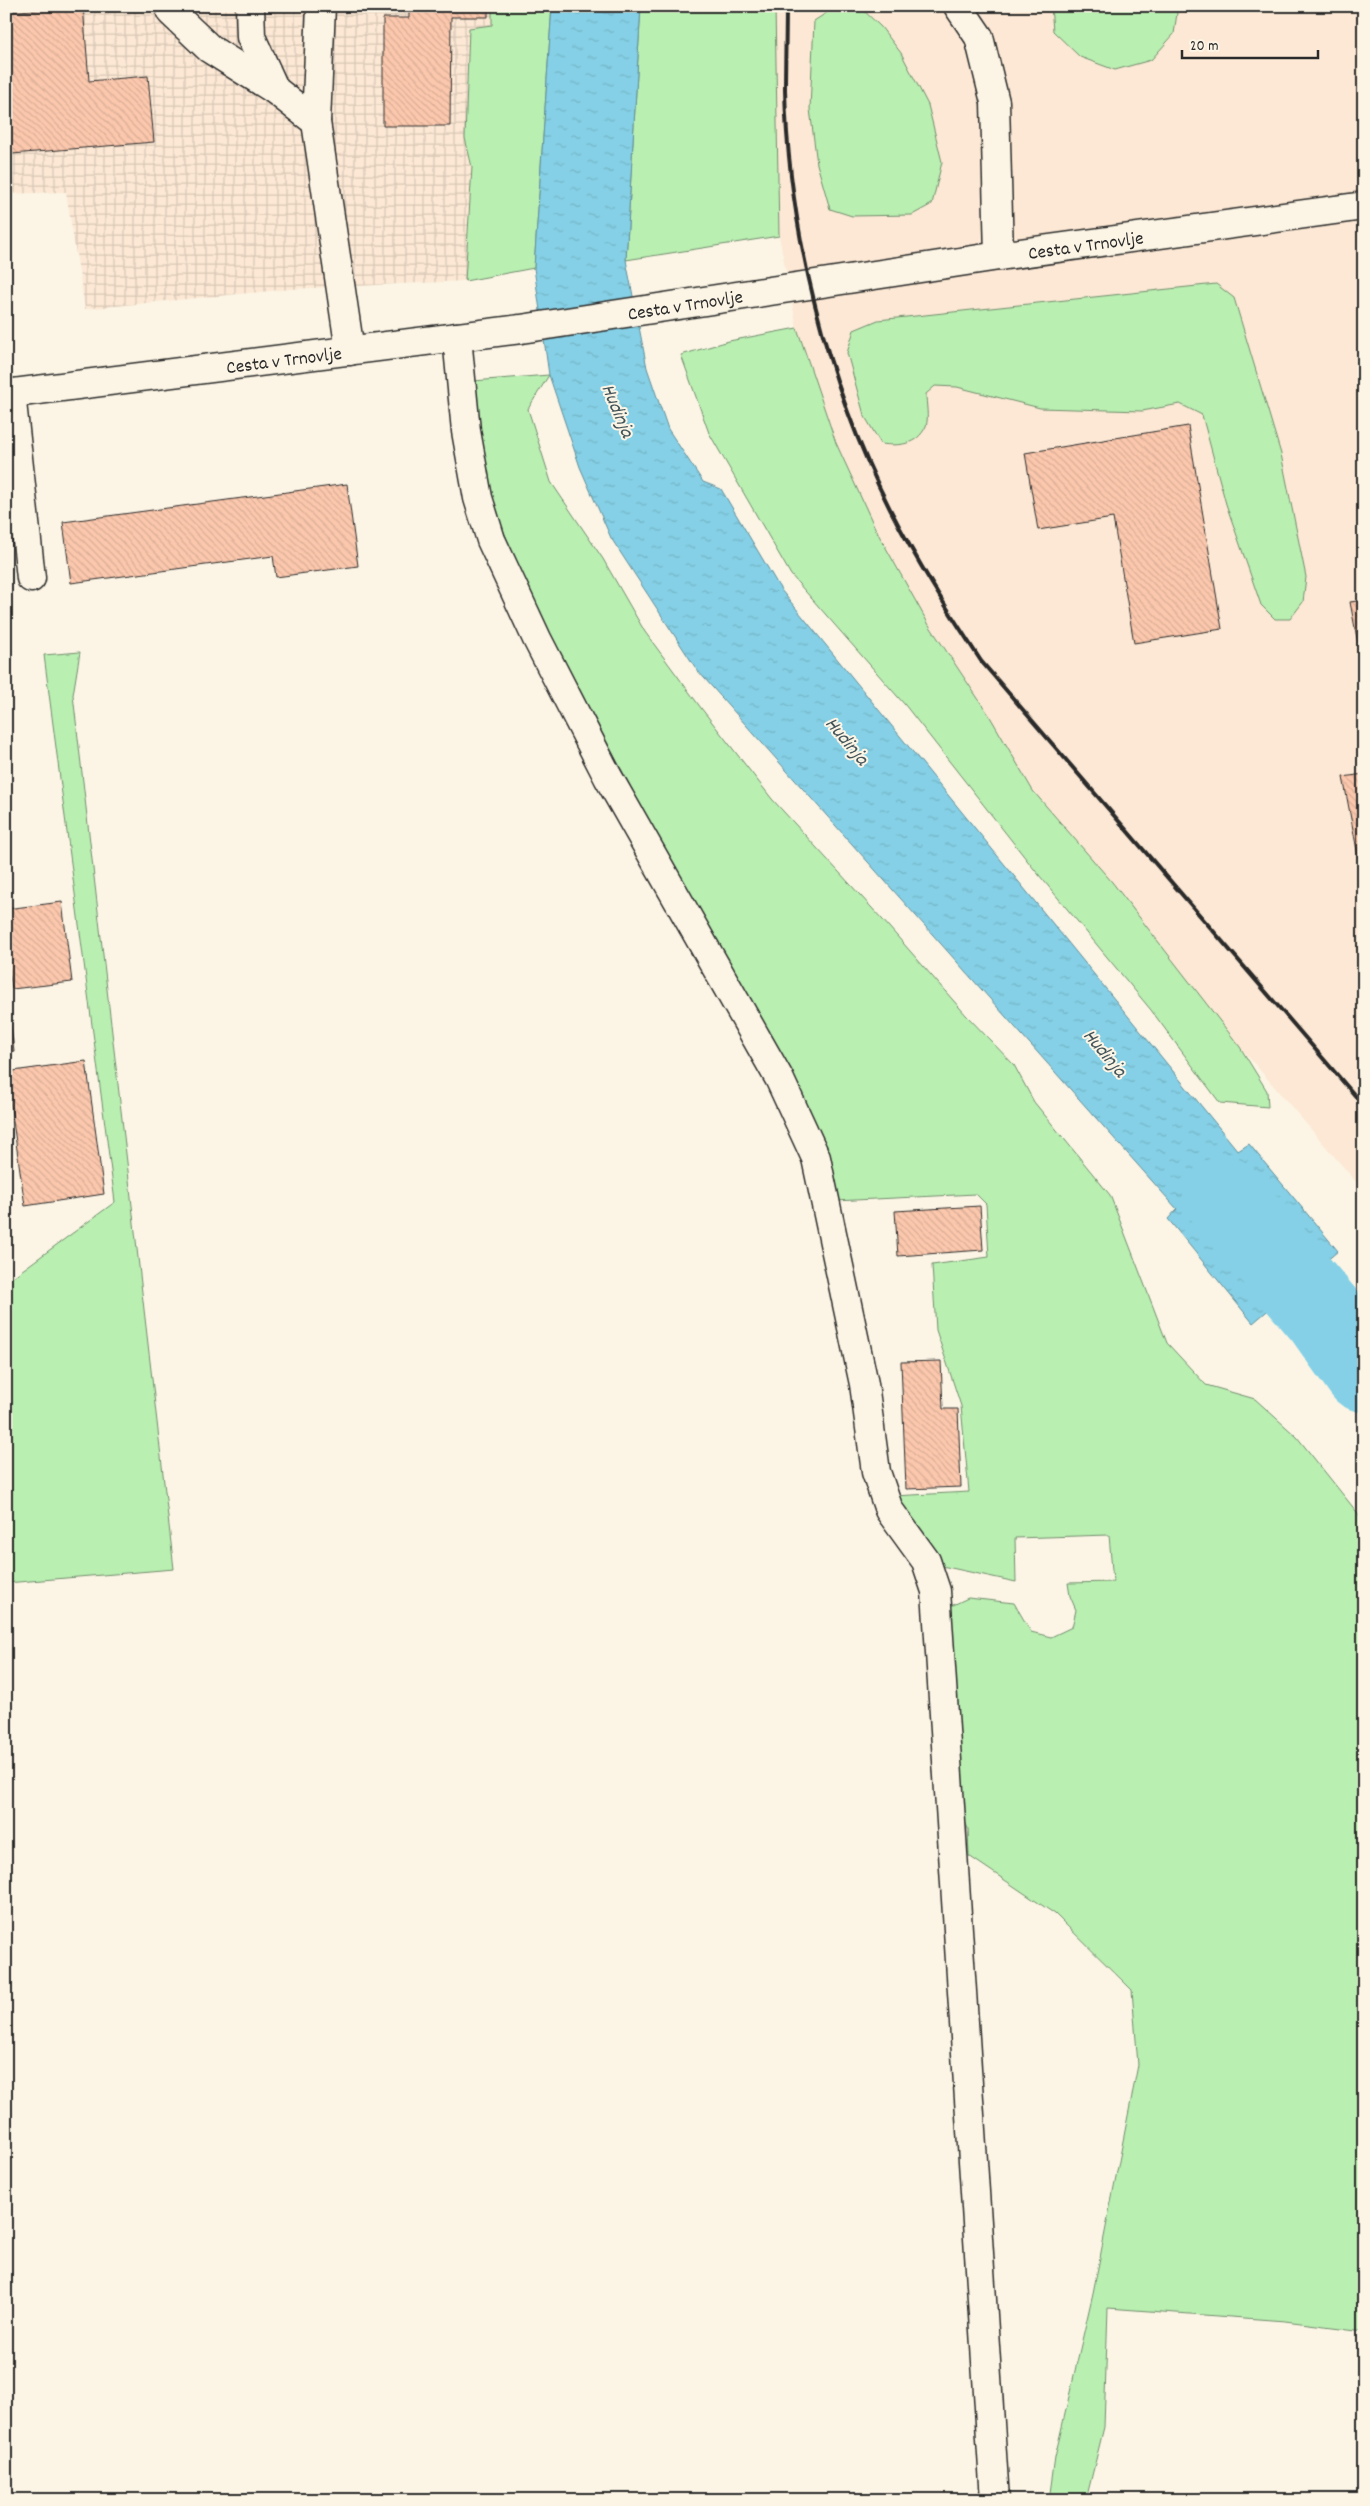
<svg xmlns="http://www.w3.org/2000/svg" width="1370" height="2506" font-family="Dekko,sans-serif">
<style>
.built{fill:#fce8d4}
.industrial{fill:url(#industrial-grid)}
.green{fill:#b9efb1;stroke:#728d6e}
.water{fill:url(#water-ripples);stroke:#618e9b}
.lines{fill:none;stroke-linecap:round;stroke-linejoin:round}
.stream{stroke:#618e9b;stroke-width:14}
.river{stroke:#85d0e6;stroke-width:82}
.building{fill:url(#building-back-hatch);stroke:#2b2b2b}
.minor-casing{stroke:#2b2b2b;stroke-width:31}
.minor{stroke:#fcf5e5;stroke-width:28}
.rail{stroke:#2b2b2b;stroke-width:4}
.labels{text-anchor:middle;stroke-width:4;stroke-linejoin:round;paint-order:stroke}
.street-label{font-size:19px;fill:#2b2b2b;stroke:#fcf5e5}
.water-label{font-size:20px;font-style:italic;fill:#42545a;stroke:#fcf5e5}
</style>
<defs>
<pattern id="industrial-grid" width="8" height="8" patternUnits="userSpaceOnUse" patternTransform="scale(1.25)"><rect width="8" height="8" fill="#fce8d4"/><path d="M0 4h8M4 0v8" fill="none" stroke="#d8c7b6"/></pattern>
<pattern id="water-ripples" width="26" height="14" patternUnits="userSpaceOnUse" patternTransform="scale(1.25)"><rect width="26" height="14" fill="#85d0e6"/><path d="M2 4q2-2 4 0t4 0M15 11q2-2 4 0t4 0" fill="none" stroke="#73b3c5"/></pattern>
<pattern id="building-back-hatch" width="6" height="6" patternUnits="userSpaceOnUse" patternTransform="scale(1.25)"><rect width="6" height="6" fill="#fcc8ad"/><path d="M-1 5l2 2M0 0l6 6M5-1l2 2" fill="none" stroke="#d8ac95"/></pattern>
</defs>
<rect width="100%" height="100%" fill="#fcf5e5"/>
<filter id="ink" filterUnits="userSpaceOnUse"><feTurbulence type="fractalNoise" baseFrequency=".02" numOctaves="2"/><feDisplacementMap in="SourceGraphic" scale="10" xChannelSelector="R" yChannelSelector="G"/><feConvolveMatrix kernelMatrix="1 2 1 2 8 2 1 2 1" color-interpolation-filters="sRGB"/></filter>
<g filter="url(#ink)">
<!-- built -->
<path class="built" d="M775,6H1364V1191L1240,1047L1112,882L1033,791L989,715L929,625L876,530L836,443L797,328L779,236Z"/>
<!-- industrial -->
<path class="industrial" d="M6,6H492V25L469,28L465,138L472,167L465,281L291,289L85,309L66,192L6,194Z"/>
<!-- green -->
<g class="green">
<path d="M492,6H552L534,268L465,281L472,167L465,138L469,28L492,25Z"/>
<path d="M641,6H775L779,236L626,260Z"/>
<path d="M837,6L860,7L881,27L901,53L928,105L942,162L932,204L912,215L852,216L830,209L817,164L810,109L814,21Z"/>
<path d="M1051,6H1178L1174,34L1151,60L1115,70L1080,57L1053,31Z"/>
<path d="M1216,284L1234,298L1281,454L1306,577L1303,602L1290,619H1275L1261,605L1226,504L1202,415L1180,404L1142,411L1040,408L957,387L935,386L926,394C926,403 929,418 926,426C917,446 898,446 881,444L864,415L847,353L854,330L878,320Z"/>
<path d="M797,328L836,443L876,530L929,625L989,715L1033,791L1112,882L1240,1047L1267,1091L1268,1107L1220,1103L1151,1010L1034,869L905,705L791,575L709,433L681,355L729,341Z"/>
<path d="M549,375L528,409L551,482L603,559L645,632L701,708L772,799L882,919L966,1015L1014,1065L1034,1102L1110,1195L1167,1343L1206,1385L1255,1399L1297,1437L1364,1521V2331L1285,2321L1108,2308L1104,2427L1086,2500H1049L1055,2457L1093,2293L1138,2065L1132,1990L1055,1914L969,1856L968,1829L961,1811L949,1607L968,1598L1014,1603L1031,1632L1051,1637L1072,1627L1076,1610L1070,1596L1068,1583L1113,1582L1109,1535L1015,1538L1016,1582L942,1566L893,1496L969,1492L961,1406L936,1330L932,1265L989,1257L986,1204L976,1194L835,1201L673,868L526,587L490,497L476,429L473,381Z"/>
<path d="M80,652L73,695L174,1569L6,1583V1282L115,1202L44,655Z"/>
</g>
<!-- water -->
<path class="water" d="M552,6H641L626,260L647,368L668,429L703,482L721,489L781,590L1238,1151L1249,1144L1338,1251L1253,1323L1168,1219L1177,1209L697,670L611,538L580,467L549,375L534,268Z"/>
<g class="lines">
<!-- stream -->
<path class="stream" d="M1325,1316L1364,1321"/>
<!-- river -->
<path class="river" d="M1224,1197L1325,1316L1364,1371"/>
</g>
<!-- building -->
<g class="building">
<path d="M83,6L89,81L148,76L154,142L12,154L6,86V12Z"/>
<path d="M409,6H488V17H451L450,126H383V18H409Z"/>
<path d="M1188,426L1222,629L1134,643L1113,518L1038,530L1025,453Z"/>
<path d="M347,484L358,566L276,577L273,556L71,583L63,522Z"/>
<path d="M1364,600V675L1350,602Z"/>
<path d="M1364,774V865L1360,866L1343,777Z"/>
<path d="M62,902L72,982L12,989L6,950V909Z"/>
<path d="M6,984L14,1051H6Z"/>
<path d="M86,1061L104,1194L25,1206L6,1072Z"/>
<path d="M980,1206L983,1250L898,1256L895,1211Z"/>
<path d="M941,1361L943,1409H958L961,1487L906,1489L901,1362Z"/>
</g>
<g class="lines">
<defs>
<g id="minor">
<path d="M169,6L171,12L210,49L275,90"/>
<path d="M250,6L251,37L275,90L316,122"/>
<path d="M321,6L316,122L350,351"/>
<path d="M958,6L979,37L995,102L999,256"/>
<path d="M457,337L466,431L478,498L491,540L537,639L608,777L779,1078L816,1158L864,1384L876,1472L889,1510L926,1561L936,1591L995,2500"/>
<path d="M11,393L31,578"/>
<path id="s1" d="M6,394L521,329L999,256L1364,206"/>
</g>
</defs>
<!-- minor casing -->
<use href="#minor" class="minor-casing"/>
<!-- minor -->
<use href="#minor" class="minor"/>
<!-- rail -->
<path class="rail" d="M786,6C786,34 785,62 785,90C788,228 827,385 890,509C917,562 949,612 981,661L1364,1106"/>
</g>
</g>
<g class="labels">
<!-- street labels -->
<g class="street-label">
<text dy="7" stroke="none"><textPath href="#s1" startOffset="1090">Cesta v Trnovlje</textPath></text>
<text dy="7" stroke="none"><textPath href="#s1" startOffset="685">Cesta v Trnovlje</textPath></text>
<text dy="7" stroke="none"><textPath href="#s1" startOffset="280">Cesta v Trnovlje</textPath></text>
</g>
<!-- water labels -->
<g class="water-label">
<text transform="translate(619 410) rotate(67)" y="7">Hudinja</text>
<text transform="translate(848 740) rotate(50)" y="7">Hudinja</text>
<text transform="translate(1106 1052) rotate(50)" y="7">Hudinja</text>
</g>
</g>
<!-- margin -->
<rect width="1370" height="2506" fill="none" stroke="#fcf5e5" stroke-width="25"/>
<rect x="12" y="12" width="1345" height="2481" fill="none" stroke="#2b2b2b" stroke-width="2" filter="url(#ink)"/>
<!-- scale -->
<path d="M1182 50v8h136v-8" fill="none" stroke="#2b2b2b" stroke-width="2.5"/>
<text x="1190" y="50" font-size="15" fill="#2b2b2b" stroke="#fcf5e5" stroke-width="4" paint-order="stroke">20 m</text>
</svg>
